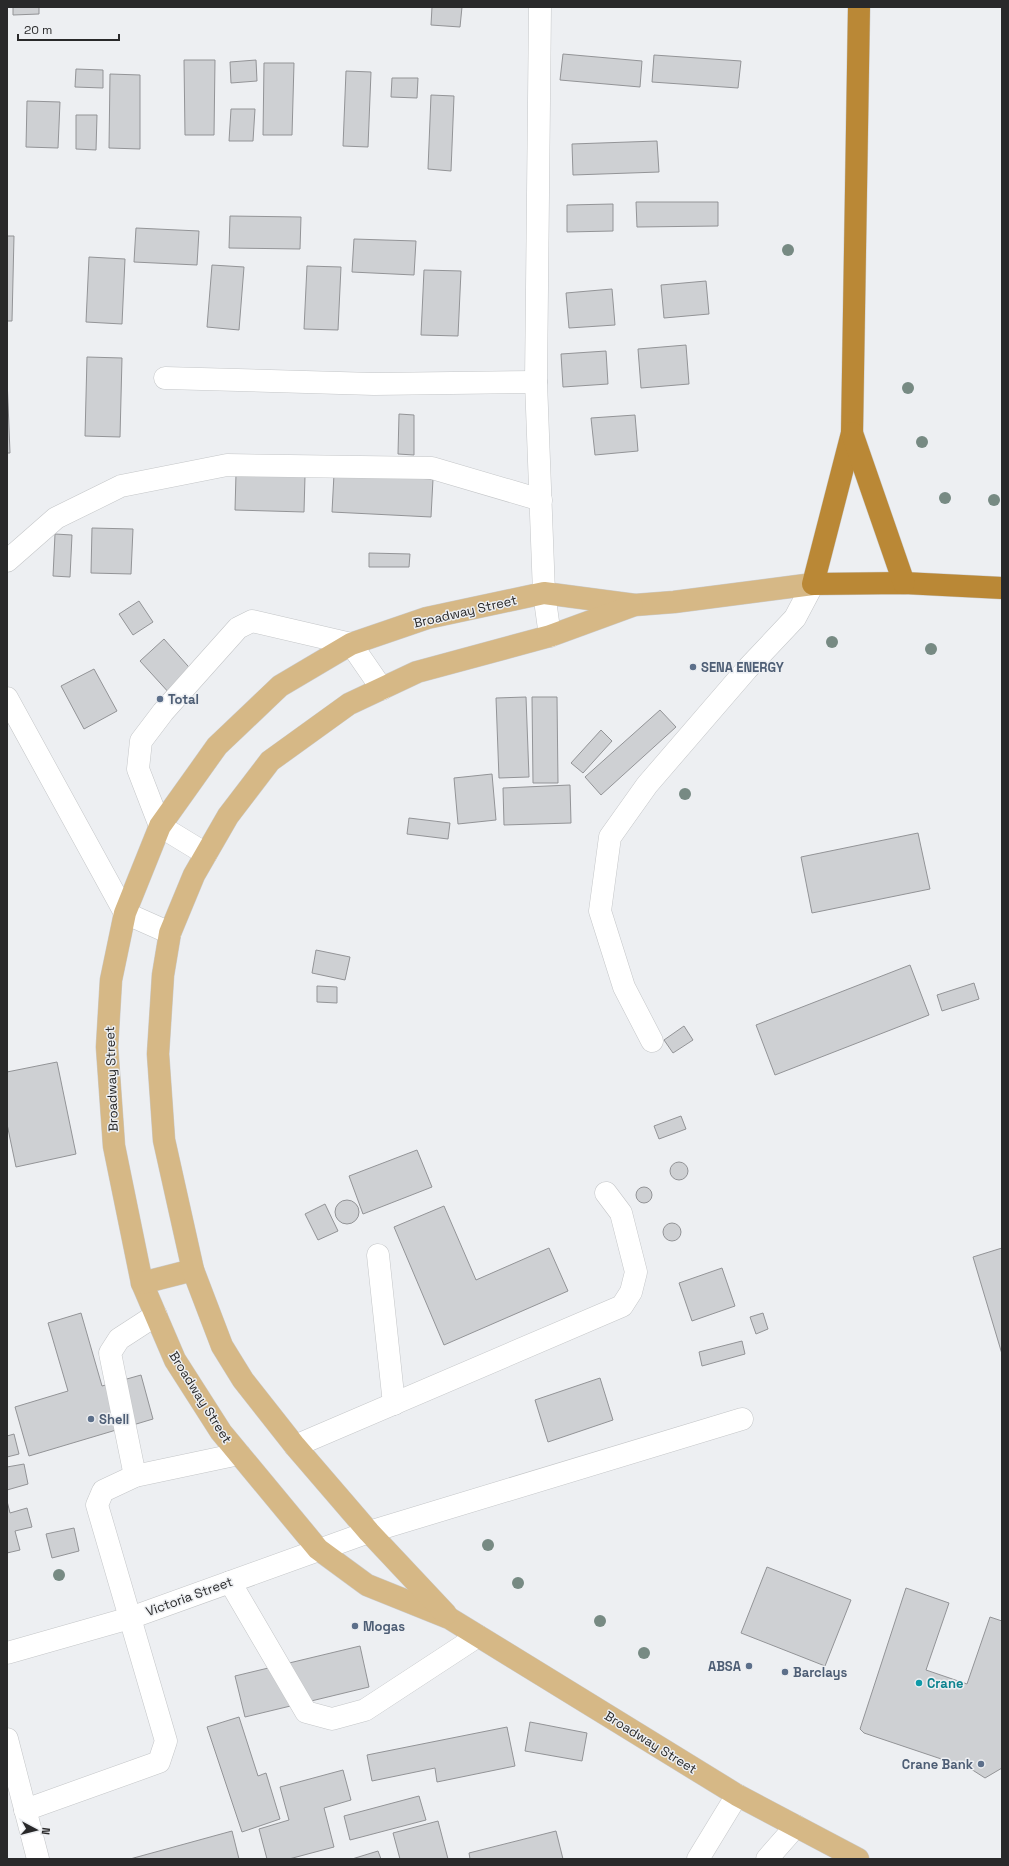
<svg xmlns="http://www.w3.org/2000/svg" width="1009" height="1866" font-family="'Space Grotesk',sans-serif">
<style>
.building{fill:#ced0d3;stroke:#939497}
.lines{fill:none;stroke-linecap:round;stroke-linejoin:round}
.minor-casing{stroke:#c4c6c8;stroke-width:23}
.major-casing{stroke:#ccc;stroke-width:23}
.highway-casing{stroke:#ccc;stroke-width:23}
.minor{stroke:#fff;stroke-width:22}
.major{stroke:#d6b886;stroke-width:22}
.highway{stroke:#ba8836;stroke-width:22}
.tree{fill:#778a83}
.service-dot{fill:#5c6f8a;stroke:#edeff2;stroke-width:1.5}
.culture-dot{fill:#0f9aa8;stroke:#edeff2;stroke-width:1.5}
.labels{text-anchor:middle;stroke-width:3;stroke-linejoin:round;paint-order:stroke}
.street-label{font-size:13px;fill:#29292a;stroke:#edeff2}
.service-label{font-size:13px;font-weight:bold;fill:#4e5e75;stroke:#edeff2;text-anchor:start}
.culture-label{font-size:13px;font-weight:bold;fill:#0d838f;stroke:#edeff2;text-anchor:start}
</style>
<rect width="100%" height="100%" fill="#edeff2"/>
<!-- building -->
<g class="building">
<path d="M13,7H39V14L13,15Z"/>
<path d="M432,7H462L460,27L431,25Z"/>
<path d="M563,54L642,61L640,87L560,80Z"/>
<path d="M654,55L741,61L738,88L652,82Z"/>
<path d="M184,60H215L214,135H185Z"/>
<path d="M256,60L257,81L231,83L230,62Z"/>
<path d="M264,63H294L292,135H263Z"/>
<path d="M76,69L103,70V88L75,87Z"/>
<path d="M346,71L371,72L368,147L343,146Z"/>
<path d="M110,74L140,75V149L109,148Z"/>
<path d="M392,78H418L417,98L391,97Z"/>
<path d="M431,95L454,96L451,171L428,169Z"/>
<path d="M27,101L60,102L58,148L26,147Z"/>
<path d="M231,109H255L253,141H229Z"/>
<path d="M76,115H97L96,150L76,149Z"/>
<path d="M657,141L659,172L573,175L572,144Z"/>
<path d="M636,202H718V226L637,227Z"/>
<path d="M613,204V231L567,232V205Z"/>
<path d="M230,216L301,217L300,249L229,248Z"/>
<path d="M136,228L199,231L197,265L134,262Z"/>
<path d="M7,236H14L12,321H7Z"/>
<path d="M354,239L416,241L414,275L352,272Z"/>
<path d="M89,257L125,259L122,324L86,322Z"/>
<path d="M212,265L244,267L239,330L207,327Z"/>
<path d="M307,266L341,267L338,330L304,329Z"/>
<path d="M424,270L461,271L458,336L421,335Z"/>
<path d="M706,281L709,314L664,318L661,285Z"/>
<path d="M612,289L615,325L569,328L566,293Z"/>
<path d="M686,345L689,384L641,388L638,349Z"/>
<path d="M606,351L608,384L563,387L561,354Z"/>
<path d="M87,357L122,358L120,437L85,436Z"/>
<path d="M7,378L10,453H7Z"/>
<path d="M399,414L414,415V455L398,454Z"/>
<path d="M635,415L638,451L595,455L591,418Z"/>
<path d="M236,474L305,476L304,512L235,510Z"/>
<path d="M334,474L433,479L431,517L332,512Z"/>
<path d="M92,528L133,529L131,574L91,573Z"/>
<path d="M55,534L72,535L70,577L53,576Z"/>
<path d="M369,553L410,554L409,567H369Z"/>
<path d="M139,601L153,622L133,635L119,614Z"/>
<path d="M164,639L195,674L171,695L140,661Z"/>
<path d="M94,669L117,711L84,729L61,686Z"/>
<path d="M526,697L529,777L499,778L496,698Z"/>
<path d="M532,697H557L558,783H533Z"/>
<path d="M660,710L676,727L601,795L585,777Z"/>
<path d="M601,730L612,741L583,773L571,763Z"/>
<path d="M492,774L496,820L458,824L454,778Z"/>
<path d="M570,785L571,823L504,825L503,788Z"/>
<path d="M409,818L450,823L448,839L407,834Z"/>
<path d="M918,833L930,889L812,913L801,857Z"/>
<path d="M316,950L350,957L345,980L312,973Z"/>
<path d="M910,965L929,1015L775,1075L756,1025Z"/>
<path d="M974,983L979,999L942,1011L937,995Z"/>
<path d="M317,986L337,987V1003L317,1002Z"/>
<path d="M684,1026L693,1040L673,1053L664,1040Z"/>
<path d="M57,1062L76,1154L16,1167L7,1124V1072Z"/>
<path d="M681,1116L686,1129L659,1139L654,1126Z"/>
<path d="M417,1150L432,1187L363,1214L349,1176Z"/>
<circle cx="679" cy="1171" r="9"/>
<circle cx="644" cy="1195" r="8"/>
<circle cx="347" cy="1212" r="12"/>
<path d="M325,1204L338,1231L318,1240L305,1214Z"/>
<path d="M444,1206L476,1280L549,1248L568,1291L444,1345L394,1227Z"/>
<circle cx="672" cy="1232" r="9"/>
<path d="M1002,1248V1354L973,1257Z"/>
<path d="M722,1268L735,1306L692,1321L679,1283Z"/>
<path d="M81,1313L102,1386L141,1375L153,1419L29,1456L15,1407L68,1391L48,1323Z"/>
<path d="M763,1313L768,1329L756,1334L750,1317Z"/>
<path d="M742,1341L745,1354L702,1366L699,1352Z"/>
<path d="M600,1378L613,1420L548,1442L535,1400Z"/>
<path d="M14,1434L19,1454L7,1457V1436Z"/>
<path d="M24,1464L28,1484L7,1490V1467Z"/>
<path d="M7,1501L10,1513L27,1508L32,1527L15,1531L20,1550L7,1553Z"/>
<path d="M74,1528L79,1551L52,1558L46,1534Z"/>
<path d="M767,1567L851,1600L825,1666L741,1633Z"/>
<path d="M906,1588L949,1603L926,1670L967,1684L990,1617L1002,1621V1768L985,1778L971,1769L864,1733L860,1729Z"/>
<path d="M360,1646L369,1687L245,1717L235,1676Z"/>
<path d="M239,1717L258,1776L266,1773L280,1819L242,1832L207,1727Z"/>
<path d="M530,1722L587,1733L582,1761L525,1751Z"/>
<path d="M507,1727L515,1766L437,1782L435,1768L372,1781L367,1755Z"/>
<path d="M343,1770L351,1800L324,1808L334,1847L289,1859H267L259,1829L289,1820L280,1787Z"/>
<path d="M419,1796L426,1820L350,1840L344,1816Z"/>
<path d="M438,1821L448,1859H400L393,1833Z"/>
<path d="M232,1831L239,1859H130Z"/>
<path d="M556,1831L563,1859H470L469,1853Z"/>
<path d="M378,1851L381,1859H352Z"/>
</g>
<g class="lines">
<defs>
<g id="minor">
<path d="M540,7L536,382L544,593L550,636"/>
<path d="M165,378L374,384L536,382"/>
<path d="M7,561L56,518L121,486L227,465L432,468L541,500"/>
<path d="M7,698L125,913L170,933"/>
<path d="M206,854L160,826L138,769L141,741L163,712L238,628L252,621L351,644L382,689"/>
<path d="M652,1041L624,987L600,911L610,837L647,785L747,669L795,618L813,584"/>
<path d="M378,1255L394,1404"/>
<path d="M295,1446L622,1306L631,1292L636,1272L621,1213L606,1193"/>
<path d="M135,1476L110,1353L119,1339L156,1315"/>
<path d="M230,1582L306,1712L332,1719L365,1710L478,1636"/>
<path d="M7,1653L130,1618L369,1532L742,1419"/>
<path d="M7,1739L38,1859"/>
<path d="M25,1810L159,1762L166,1741L97,1505L103,1491L135,1476L239,1454"/>
<path d="M698,1859L737,1795"/>
<path d="M767,1859L796,1826"/>
</g>
<g id="major">
<path d="M813,584L674,602L635,605L544,593L427,618L351,644L280,686L217,746L160,826L125,913L111,980L107,1047L114,1146L142,1283L175,1360L221,1432L318,1549L367,1585L449,1618L737,1795L858,1859"/>
<path d="M142,1283L193,1270"/>
<path d="M446,1614L369,1532L295,1446L243,1380L222,1346L193,1270L164,1140L158,1054L163,975L170,933L194,875L228,816L270,761L349,704L417,672L550,636L632,606"/>
</g>
<g id="highway">
<path d="M859,7L852,433L813,584L904,583L1002,588"/>
<path d="M852,433L904,583"/>
</g>
</defs>
<!-- minor casing -->
<use href="#minor" class="minor-casing"/>
<!-- major casing -->
<use href="#major" class="major-casing"/>
<!-- highway casing -->
<use href="#highway" class="highway-casing"/>
<!-- minor -->
<use href="#minor" class="minor"/>
<!-- major -->
<use href="#major" class="major"/>
<!-- highway -->
<use href="#highway" class="highway"/>
</g>
<!-- trees -->
<g class="tree">
<circle cx="788" cy="250" r="6"/>
<circle cx="908" cy="388" r="6"/>
<circle cx="922" cy="442" r="6"/>
<circle cx="945" cy="498" r="6"/>
<circle cx="994" cy="500" r="6"/>
<circle cx="832" cy="642" r="6"/>
<circle cx="931" cy="649" r="6"/>
<circle cx="685" cy="794" r="6"/>
<circle cx="488" cy="1545" r="6"/>
<circle cx="59" cy="1575" r="6"/>
<circle cx="518" cy="1583" r="6"/>
<circle cx="600" cy="1621" r="6"/>
<circle cx="644" cy="1653" r="6"/>
</g>
<!-- markers -->
<g class="service-dot">
<circle cx="693" cy="667" r="4"/>
<circle cx="160" cy="699" r="4"/>
<circle cx="91" cy="1419" r="4"/>
<circle cx="355" cy="1626" r="4"/>
<circle cx="749" cy="1666" r="4"/>
<circle cx="785" cy="1672" r="4"/>
<circle cx="981" cy="1764" r="4"/>
</g>
<circle class="culture-dot" cx="919" cy="1683" r="4"/>
<g class="labels">
<!-- street labels -->
<g class="street-label">
<text transform="translate(465 611) rotate(-13)" y="5">Broadway Street</text>
<text transform="translate(111 1079) rotate(-92)" y="5">Broadway Street</text>
<text transform="translate(201 1397) rotate(58)" y="5">Broadway Street</text>
<text transform="translate(189 1596) rotate(-20)" y="5">Victoria Street</text>
<text transform="translate(651 1742) rotate(32)" y="5">Broadway Street</text>
</g>
<!-- service labels -->
<g class="service-label">
<text x="701" y="672">SENA ENERGY</text>
<text x="168" y="704">Total</text>
<text x="99" y="1424">Shell</text>
<text x="363" y="1631">Mogas</text>
<text x="741" y="1671" text-anchor="end">ABSA</text>
<text x="793" y="1677">Barclays</text>
<text x="973" y="1769" text-anchor="end">Crane Bank</text>
</g>
<!-- culture labels -->
<g class="culture-label">
<text x="927" y="1688">Crane</text>
</g>
</g>
<!-- border -->
<rect width="1009" height="1866" fill="none" stroke="#29292a" stroke-width="16"/>
<!-- north arrow -->
<g transform="translate(36 1830) rotate(97)" stroke="#edeff2" stroke-width="3" paint-order="stroke">
<path d="M0-3L7 15L0 10L-7 15Z" fill="#29292a"/>
<text y="-6" font-size="11" font-weight="bold" text-anchor="middle" fill="#29292a">N</text>
</g>
<!-- scale -->
<path d="M18 34v6h101v-6" fill="none" stroke="#29292a" stroke-width="2"/>
<text x="24" y="34" font-size="12" fill="#29292a" stroke="#edeff2" stroke-width="3" paint-order="stroke">20 m</text>
</svg>
